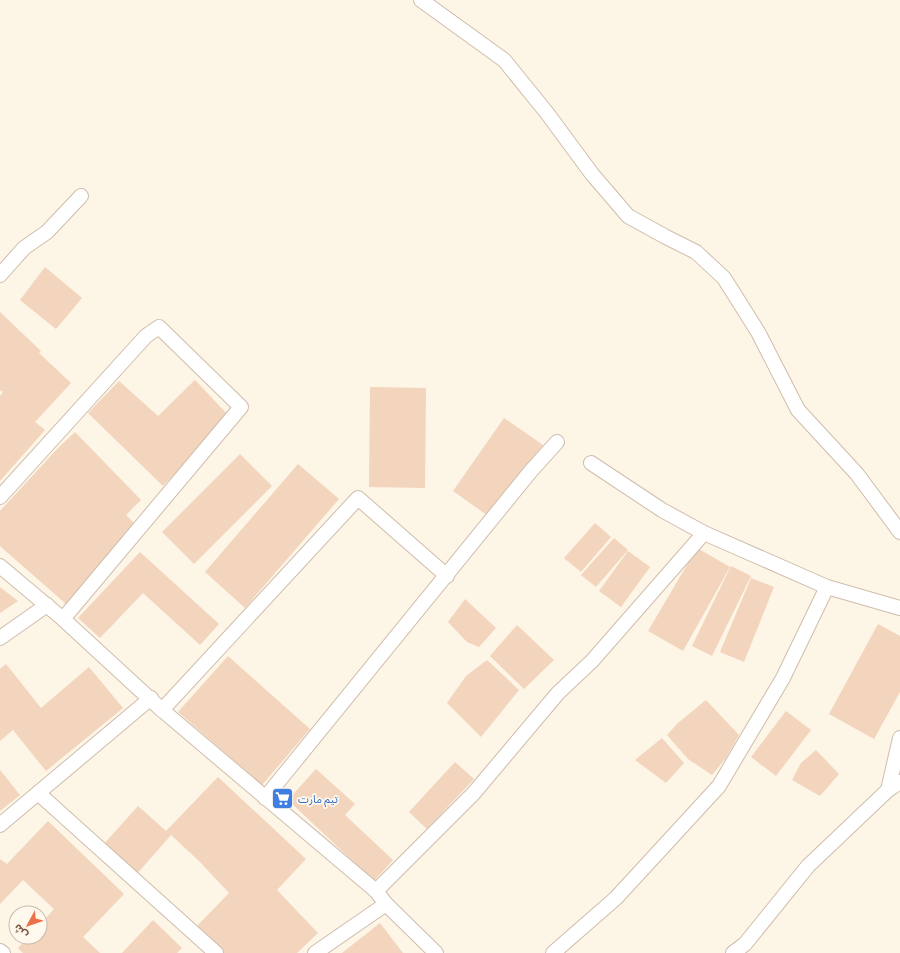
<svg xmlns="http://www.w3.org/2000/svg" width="900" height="953" font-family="'Titillium Web','Noto Sans Arabic',sans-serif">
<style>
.building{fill:#f3d4bd}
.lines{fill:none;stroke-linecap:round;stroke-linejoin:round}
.street-casing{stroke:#cfbdac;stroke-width:16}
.street{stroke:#fff;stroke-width:14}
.labels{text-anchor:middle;stroke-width:3.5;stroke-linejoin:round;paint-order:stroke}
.shop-label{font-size:11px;fill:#366cbe;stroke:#fff9ed;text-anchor:start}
</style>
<rect width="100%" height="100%" fill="#fdf5e6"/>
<!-- building -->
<g class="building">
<path d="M45,267L82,298L56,329L20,300Z"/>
<path d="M0,312L41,351L39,353L71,383L35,422L45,430L0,481V396L3,392L0,390Z"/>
<path d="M195,380L230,417L163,486L88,413L119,381L158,416Z"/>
<path d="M370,387L426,388L425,488L369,487Z"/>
<path d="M504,418L543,445L491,518L453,491Z"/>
<path d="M75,432L141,500L126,515L136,525L66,604L0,546V511L58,448Z"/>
<path d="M240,454L272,486L194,564L162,532Z"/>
<path d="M298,464L339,499L245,608L205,572Z"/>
<path d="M595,523L611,537L581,572L564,558Z"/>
<path d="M614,538L628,550L596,587L581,575Z"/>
<path d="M697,548L730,567L683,651L648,631Z"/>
<path d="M628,551L650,567L621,607L599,591Z"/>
<path d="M140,552L219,624L200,645L143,593L100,638L78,618Z"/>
<path d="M731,566L751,576L712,656L692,646Z"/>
<path d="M751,578L774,587L744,662L720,652Z"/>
<path d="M0,587L18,601L0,613Z"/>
<path d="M465,599L496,628L479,647L467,642L448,622Z"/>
<path d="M878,624L900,636V692L874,739L829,714Z"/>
<path d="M517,625L554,660L524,689L490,656Z"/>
<path d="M228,656L310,729L262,785L178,712Z"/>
<path d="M487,660L519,690L481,737L447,703L466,676Z"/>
<path d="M6,664L41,708L89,667L123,708L46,771L13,730L0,741V669Z"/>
<path d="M706,700L739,735L726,758L712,775L688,759L667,735L678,723Z"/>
<path d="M786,711L811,730L776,776L751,757Z"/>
<path d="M662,738L684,763L666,783L635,760Z"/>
<path d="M816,750L839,774L820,796L792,780L801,763Z"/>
<path d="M455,762L474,779L427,829L409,812Z"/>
<path d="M316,769L355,804L345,815L393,860L374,881L288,800Z"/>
<path d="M0,770L20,795L0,811Z"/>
<path d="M218,777L306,859L277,890L318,933L297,953H224L197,926L229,893L200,862L171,835L136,875L103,845L138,806L166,831Z"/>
<path d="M48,821L124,894L83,937L100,953H23L18,948L28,937H40V925L54,909L23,880L0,904V859L7,864Z"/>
<path d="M153,920L182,948L177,953H122Z"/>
<path d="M380,923L403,953H342Z"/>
</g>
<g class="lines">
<defs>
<g id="street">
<path d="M421,0L504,60L547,113L592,174L628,216L666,237L696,252L724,278L758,332L798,410L857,474L900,532"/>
<path d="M0,275L24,248L47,232L81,196"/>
<path d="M591,463L662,510L704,533L827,587L900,608"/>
<path d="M0,497L146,336L159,327L241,407L63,619"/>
<path d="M0,566L63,619L162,710L376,891L386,904L436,953"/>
<path d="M0,638L47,605"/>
<path d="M162,710L358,498L447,576"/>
<path d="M888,790L900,738"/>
<path d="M38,793L216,953"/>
<path d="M265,798L530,472L557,442"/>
<path d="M0,825L151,698"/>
<path d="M376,891L473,794L558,693L592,661L704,533"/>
<path d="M0,951L3,953"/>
<path d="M315,953L386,904"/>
<path d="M553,953L616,898L719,786L783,678L827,587"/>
<path d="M733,953L745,944L808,866L888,790L900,782"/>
</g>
</defs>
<!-- street casing -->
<use href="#street" class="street-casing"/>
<!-- street -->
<use href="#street" class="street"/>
</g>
<!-- icons -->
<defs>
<symbol id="supermarket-square" viewBox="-11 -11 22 22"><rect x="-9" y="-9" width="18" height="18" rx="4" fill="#3f7fe0" stroke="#fff9ed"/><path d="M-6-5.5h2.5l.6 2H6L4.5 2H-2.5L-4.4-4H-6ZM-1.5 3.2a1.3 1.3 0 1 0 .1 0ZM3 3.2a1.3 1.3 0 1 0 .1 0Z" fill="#fff"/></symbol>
</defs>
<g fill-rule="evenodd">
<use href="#supermarket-square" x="270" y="786" width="25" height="25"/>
</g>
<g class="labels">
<!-- shop labels -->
<g class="shop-label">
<text x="298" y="803">تيم مارت</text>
</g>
</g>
<!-- north arrow -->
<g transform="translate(28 925) rotate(230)"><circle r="19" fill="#fff9ed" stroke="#c9baac"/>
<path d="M0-3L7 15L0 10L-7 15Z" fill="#ea7148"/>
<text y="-6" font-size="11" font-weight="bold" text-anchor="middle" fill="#785b4a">ش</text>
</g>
</svg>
